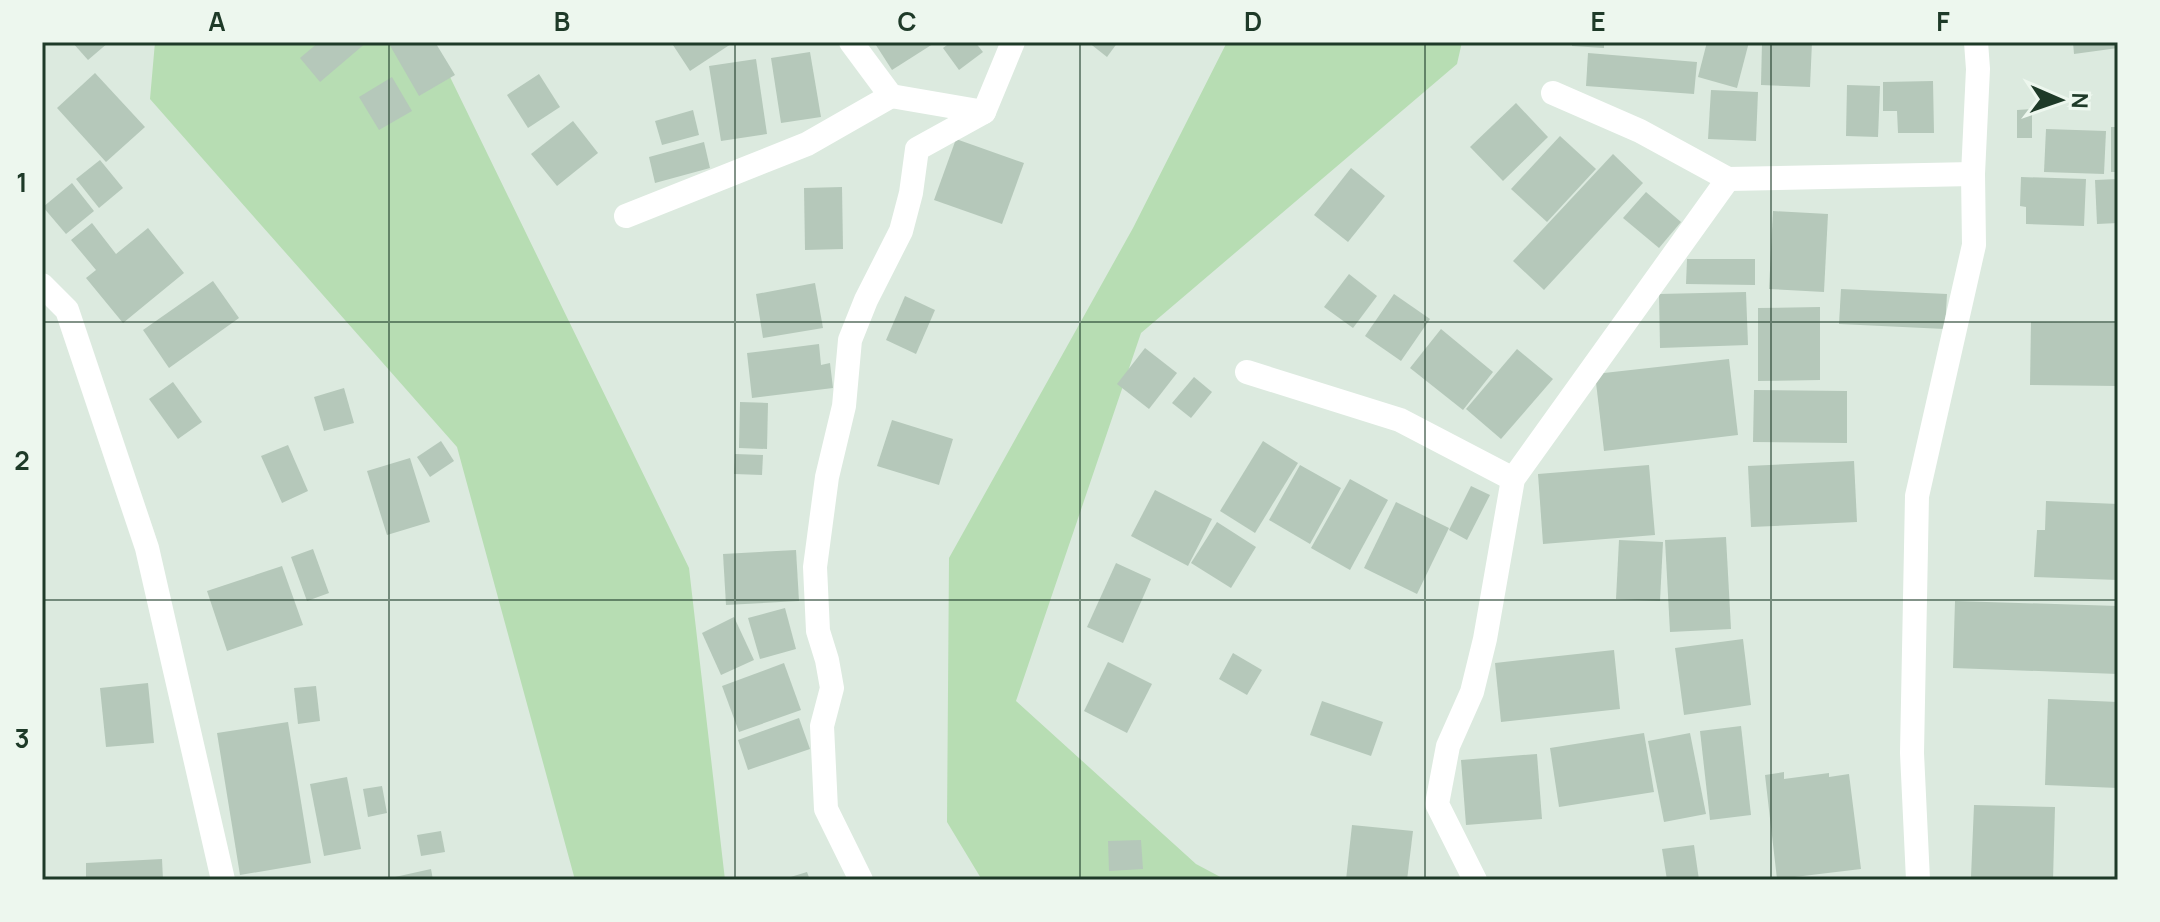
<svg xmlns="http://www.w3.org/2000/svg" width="2160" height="922" font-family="Manrope,sans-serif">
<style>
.green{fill:#b7ddb3}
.building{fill:#b5c8ba}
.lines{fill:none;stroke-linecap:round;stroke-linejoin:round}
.minor{stroke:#fff;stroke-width:24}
.grid{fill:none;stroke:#1e3a28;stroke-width:2;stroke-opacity:0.55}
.neatline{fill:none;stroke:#1e3a28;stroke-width:3}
.grid-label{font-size:26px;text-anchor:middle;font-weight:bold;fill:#1e3a28}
</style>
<rect width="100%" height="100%" fill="#dceadf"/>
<!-- green -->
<g class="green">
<path d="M155,42H433L689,568L725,880H575L457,447L150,99Z"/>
<path d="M1227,42H1462L1457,64L1141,333L1016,701L1196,864L1226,880H982L947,822L949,558L1133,228Z"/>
</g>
<!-- building -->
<g class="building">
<path d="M72,42H109L88,60Z"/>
<path d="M319,42H367L320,82L300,58Z"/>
<path d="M388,42H435L455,75L419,96Z"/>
<path d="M671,42H734L690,71Z"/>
<path d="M874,42H936L892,70Z"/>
<path d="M951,42H975L983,52L959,70L943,48Z"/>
<path d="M1088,42H1118L1107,57Z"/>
<path d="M1572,42H1604V48L1572,46Z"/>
<path d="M1707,42H1749L1737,88L1698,77Z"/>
<path d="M1762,42H1812L1810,87L1761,85Z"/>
<path d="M2073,42H2118V48L2074,54Z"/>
<path d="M810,52L821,117L781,123L771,58Z"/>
<path d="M1588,53L1697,62L1694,94L1586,86Z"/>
<path d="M756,59L767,134L721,141L709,66Z"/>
<path d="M95,73L145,127L106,162L57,108Z"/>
<path d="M539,74L560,107L528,128L507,95Z"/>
<path d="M392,77L412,111L379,130L359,97Z"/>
<path d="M1933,81L1934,133H1898L1897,111H1883V82Z"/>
<path d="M1847,85L1880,86L1878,137L1846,136Z"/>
<path d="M1711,90L1758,92L1756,141L1708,139Z"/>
<path d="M1516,103L1548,137L1503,181L1470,147Z"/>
<path d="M2032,109V138H2017V110Z"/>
<path d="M693,110L699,135L662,145L655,121Z"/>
<path d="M573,121L598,153L557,186L531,154Z"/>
<rect x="2111" y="127" width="7" height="45"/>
<path d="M2046,129L2106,131L2104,174L2044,172Z"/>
<path d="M1560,136L1596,169L1547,222L1511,189Z"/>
<path d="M956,139L1024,163L1002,224L934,200Z"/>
<path d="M704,142L710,168L655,183L649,157Z"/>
<path d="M1613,154L1643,183L1544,290L1513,261Z"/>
<path d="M100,160L123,188L99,208L76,179Z"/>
<path d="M1351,168L1385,196L1348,242L1314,215Z"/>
<path d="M2021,177L2086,179L2084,226L2026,224V207L2020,206Z"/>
<path d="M2118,179V223L2097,224L2095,180Z"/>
<path d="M72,183L94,211L66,234L43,207Z"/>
<path d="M842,187L843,249L805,250L804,188Z"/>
<path d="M1646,192L1681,222L1659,248L1623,218Z"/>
<path d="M1773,211L1828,214L1824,292L1769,289Z"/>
<path d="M92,223L116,254L148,228L184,273L123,323L86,278L96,270L71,240Z"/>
<path d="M1687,259H1755V285L1686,284Z"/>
<path d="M1349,274L1377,296L1353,328L1324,307Z"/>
<path d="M213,281L239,318L169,368L143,330Z"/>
<path d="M815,283L823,328L763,338L756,294Z"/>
<path d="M1841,289L1947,294L1945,329L1839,324Z"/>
<path d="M1746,292L1748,345L1660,348L1659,294Z"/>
<path d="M1394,294L1430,319L1401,361L1365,336Z"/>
<path d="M905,296L935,310L916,354L886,340Z"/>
<path d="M1820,307V380L1758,381V308Z"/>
<path d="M2031,322L2118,323V386L2030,385Z"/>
<path d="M1441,329L1493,372L1463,410L1410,368Z"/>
<path d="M819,344L821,365L830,363L833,388L752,398L747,353Z"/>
<path d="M1145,348L1177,373L1149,409L1117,384Z"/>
<path d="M1517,349L1553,379L1501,439L1466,409Z"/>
<path d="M1729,359L1738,435L1604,451L1595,374Z"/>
<path d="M1194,377L1212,392L1191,418L1172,403Z"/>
<path d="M173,382L202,422L178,439L149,399Z"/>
<path d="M344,388L354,423L324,431L314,397Z"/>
<path d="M1754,390L1847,391V443L1753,442Z"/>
<path d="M740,402L768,403L767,449L739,448Z"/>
<path d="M892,420L953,439L939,485L877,466Z"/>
<path d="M441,441L454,461L430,477L417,457Z"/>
<path d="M1263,441L1298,463L1255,533L1220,511Z"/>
<path d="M288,445L308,491L282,503L261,456Z"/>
<path d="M735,454L763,455L762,475L734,474Z"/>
<path d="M410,458L430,522L387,535L367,471Z"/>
<path d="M1854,461L1857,522L1751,527L1748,466Z"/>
<path d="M1300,465L1341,488L1310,544L1269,520Z"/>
<path d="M1649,465L1655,535L1543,544L1538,474Z"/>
<path d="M1350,479L1388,500L1350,570L1311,548Z"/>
<path d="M1471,486L1490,495L1467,540L1449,530Z"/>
<path d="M1155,490L1212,519L1188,566L1131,536Z"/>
<path d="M2046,501L2118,504V580L2034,577L2037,530H2045Z"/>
<path d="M1396,502L1449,528L1417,594L1364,568Z"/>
<path d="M1217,522L1256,547L1231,588L1191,563Z"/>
<path d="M1726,537L1731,629L1670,632L1665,540Z"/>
<path d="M1619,540L1663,542L1660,601L1616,599Z"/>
<path d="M313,549L329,593L307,601L291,557Z"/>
<path d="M796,550L799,601L726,605L723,554Z"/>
<path d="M1116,563L1151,579L1123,643L1087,627Z"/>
<path d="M282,566L303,625L227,651L207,591Z"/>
<path d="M1955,601L2118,606V674L1953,668Z"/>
<path d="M785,608L796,649L760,659L748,618Z"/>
<path d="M734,617L754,660L721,675L702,633Z"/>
<path d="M1743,639L1751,705L1684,715L1675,648Z"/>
<path d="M1614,650L1620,709L1501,722L1495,663Z"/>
<path d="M1233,653L1262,670L1247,695L1219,679Z"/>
<path d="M1108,662L1152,684L1127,733L1084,711Z"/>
<path d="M784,663L801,710L739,732L722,686Z"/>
<path d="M148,683L154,743L106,747L100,688Z"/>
<path d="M316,686L320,721L298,724L294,688Z"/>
<path d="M2048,699L2118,702V788L2045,785Z"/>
<path d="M1322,701L1383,722L1371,756L1310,735Z"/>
<path d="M799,718L810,749L748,770L738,740Z"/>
<path d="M288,722L311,863L240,875L217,733Z"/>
<path d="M1741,726L1751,815L1710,820L1700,731Z"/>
<path d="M1644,733L1654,792L1559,807L1550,748Z"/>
<path d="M1690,733L1706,814L1664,822L1648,741Z"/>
<path d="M1537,754L1542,819L1466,825L1461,760Z"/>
<path d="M1784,772V779L1829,773V777L1849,774L1861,869L1777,879L1765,775Z"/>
<path d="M347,777L361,849L324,856L310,784Z"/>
<path d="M382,786L387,813L368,817L363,789Z"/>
<path d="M1974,805L2055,807L2053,880L1971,877Z"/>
<path d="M1352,825L1413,831L1407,880H1346Z"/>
<path d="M441,831L445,852L421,856L417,835Z"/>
<path d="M1141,840L1143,869L1109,871L1108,841Z"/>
<path d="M1694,845L1699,880H1667L1662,849Z"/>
<path d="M162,859L163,880H86V863Z"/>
<path d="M431,869L433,880H386V879Z"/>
<path d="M807,872L810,880H784V879Z"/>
</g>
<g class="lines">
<!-- minor -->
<g class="minor">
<path d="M851,42L891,96"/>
<path d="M1553,93L1640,131L1728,179L1973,174"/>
<path d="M626,216L807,144L891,96L984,112"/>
<path d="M42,285L67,310L147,548L223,880"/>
<path d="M1247,372L1400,420L1513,479"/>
<path d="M861,880L826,809L822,726L832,688L827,660L818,631L815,567L827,477L844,406L850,340L866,300L901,231L911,193L917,149L984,112L1013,42"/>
<path d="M1475,880L1437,804L1448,746L1472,692L1485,639L1513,479L1728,179"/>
<path d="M1918,880L1912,753L1917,496L1974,245L1973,174L1978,69L1976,42"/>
</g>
</g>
<!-- grid -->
<path class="grid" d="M389,42V880M735,42V880M1080,42V880M1425,42V880M1771,42V880M42,322H2118M42,600H2118"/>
<!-- border -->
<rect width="2160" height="922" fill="none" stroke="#edf7ee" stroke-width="88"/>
<!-- north arrow -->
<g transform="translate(2060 100) rotate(92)" stroke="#edf7ee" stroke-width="6" paint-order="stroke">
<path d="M0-6L14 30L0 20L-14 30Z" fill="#1e3a28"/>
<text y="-12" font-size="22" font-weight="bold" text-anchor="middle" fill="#1e3a28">N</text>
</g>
<rect x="44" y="44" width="2072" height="834" class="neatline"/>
<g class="grid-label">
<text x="217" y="31">A</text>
<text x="562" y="31">B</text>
<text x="907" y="31">C</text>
<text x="1253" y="31">D</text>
<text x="1598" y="31">E</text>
<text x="1943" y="31">F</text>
<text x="22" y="192">1</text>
<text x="22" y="470">2</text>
<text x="22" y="748">3</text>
</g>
</svg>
